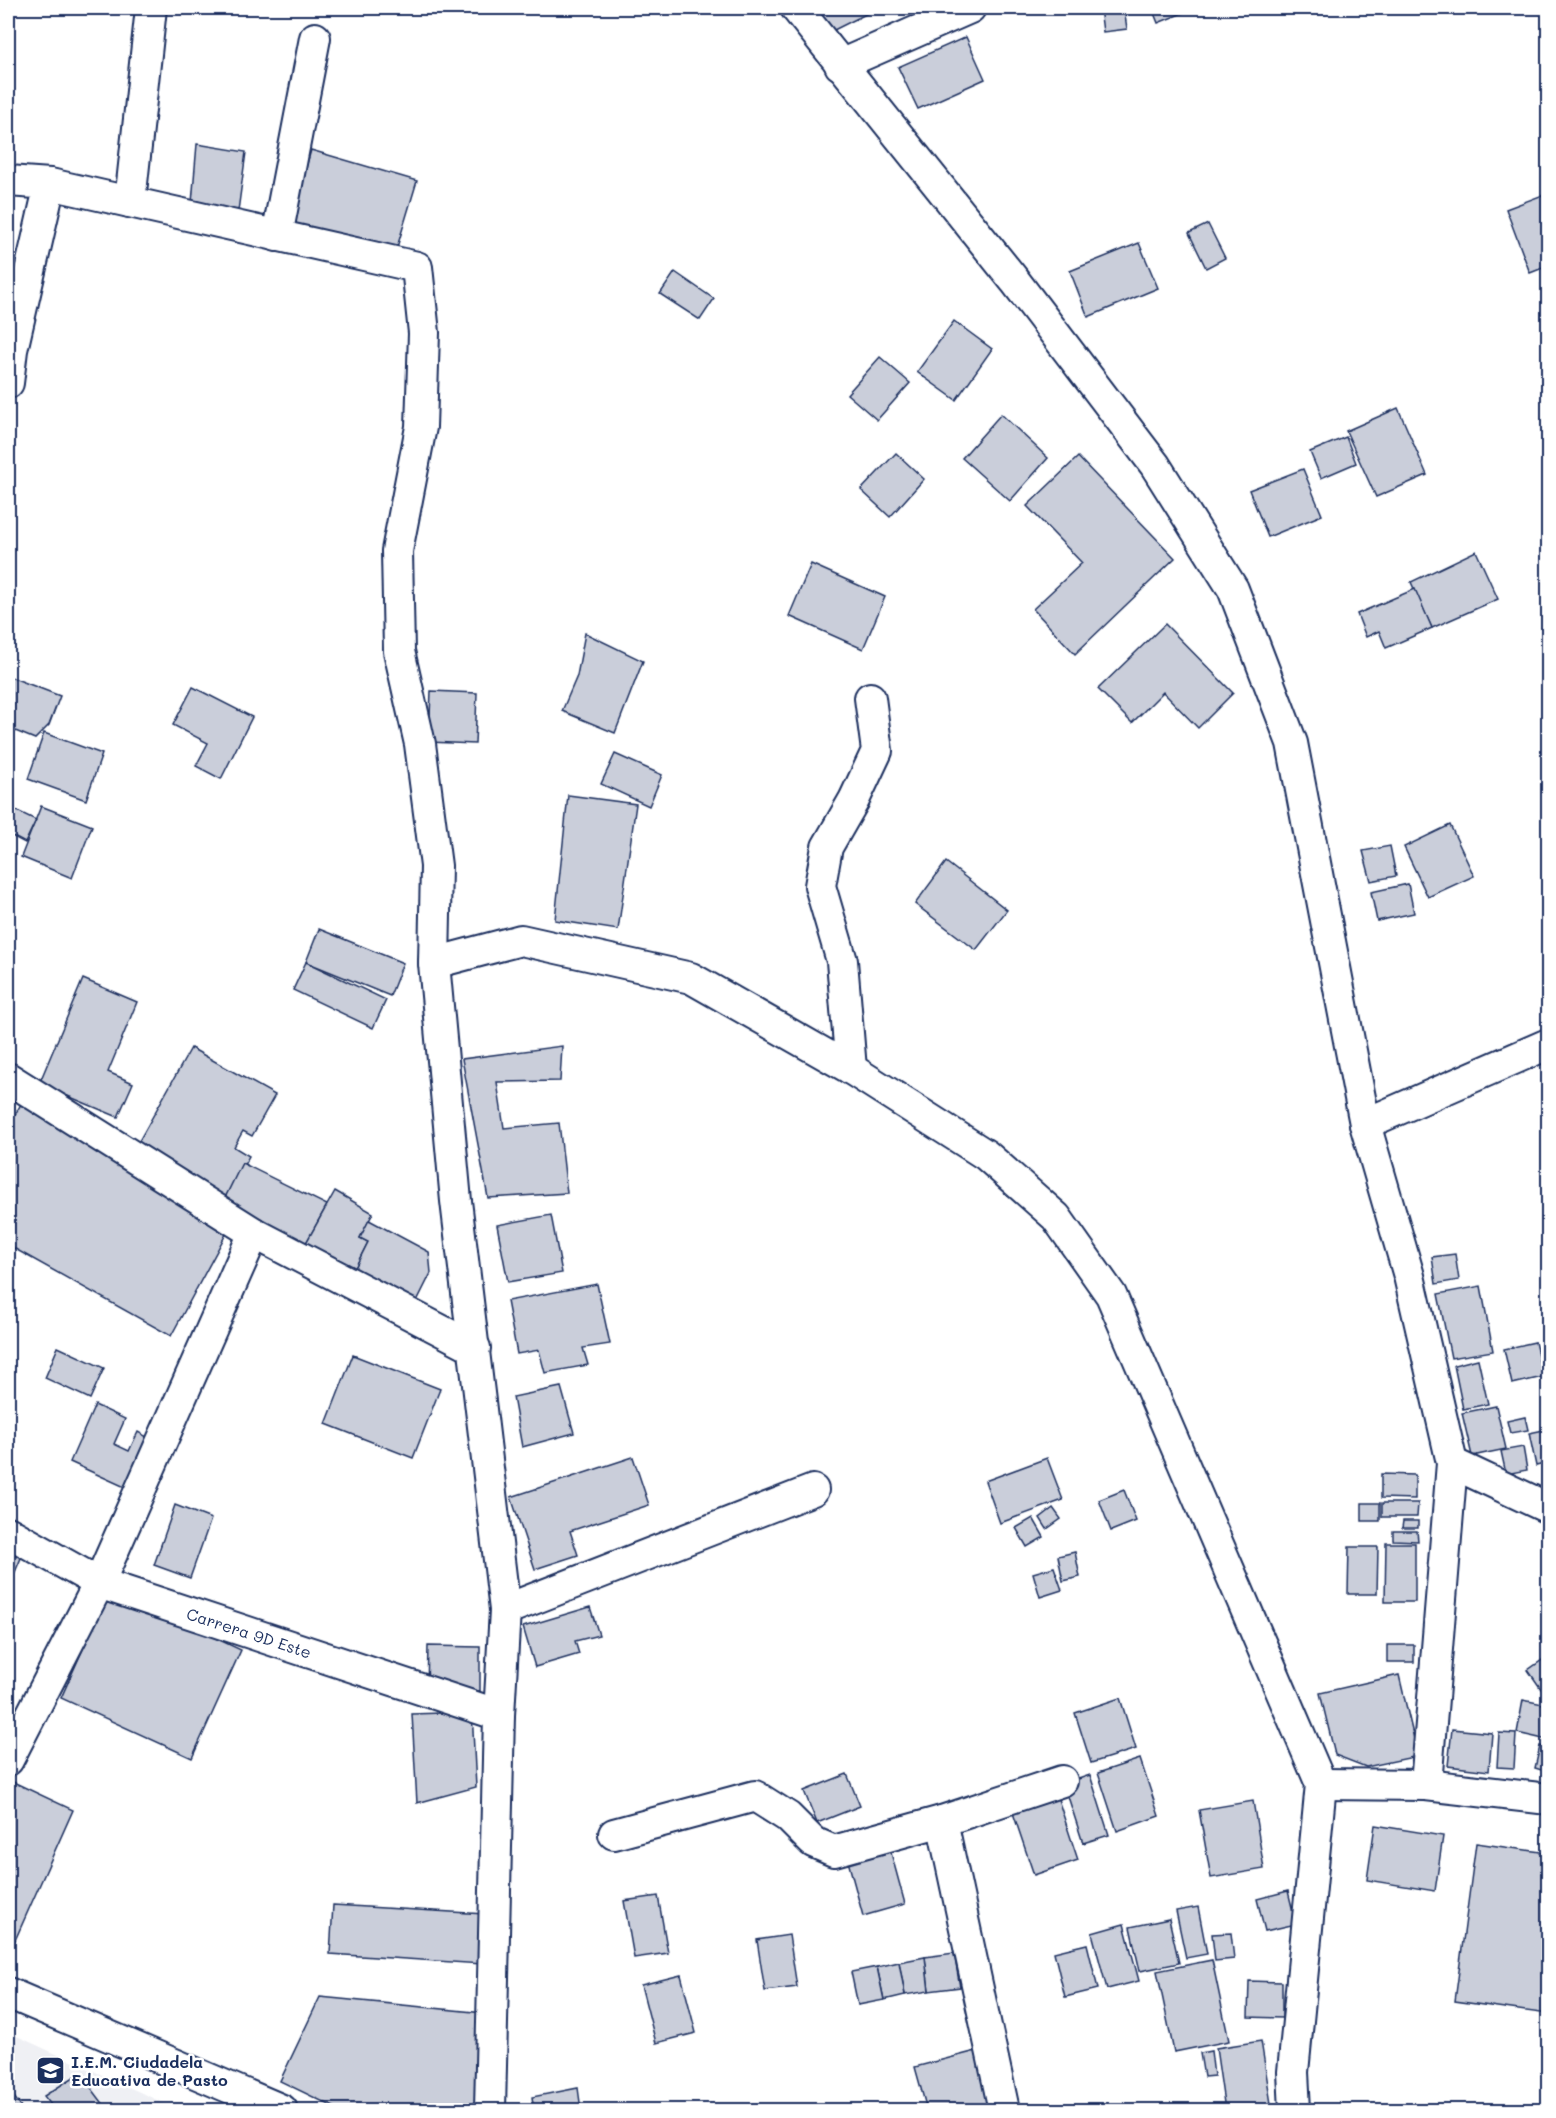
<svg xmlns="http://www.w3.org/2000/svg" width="1556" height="2118" font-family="Mali,sans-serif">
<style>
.built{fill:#eff0f4}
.building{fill:#caceda;stroke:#1b2f5e;stroke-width:1.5}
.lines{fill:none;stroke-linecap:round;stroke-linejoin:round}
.street-casing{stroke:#1b2f5e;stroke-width:34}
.street{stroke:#fff;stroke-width:30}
.labels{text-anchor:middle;stroke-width:5;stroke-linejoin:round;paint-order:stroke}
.street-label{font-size:16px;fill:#1b2f5e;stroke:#fff}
.poi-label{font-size:16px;font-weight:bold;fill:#1b2f5e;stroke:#fff;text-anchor:start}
</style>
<rect width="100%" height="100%" fill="#fff"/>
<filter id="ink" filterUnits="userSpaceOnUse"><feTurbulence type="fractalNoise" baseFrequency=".0167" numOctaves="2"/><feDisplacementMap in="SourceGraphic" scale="12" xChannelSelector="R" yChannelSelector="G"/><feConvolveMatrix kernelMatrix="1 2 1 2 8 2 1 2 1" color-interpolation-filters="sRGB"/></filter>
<g filter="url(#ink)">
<!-- built -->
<path class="built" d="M8,2032L179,2110H8Z"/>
<!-- building -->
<g class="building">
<path d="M803,8H878L818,38Z"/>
<path d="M1100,8H1124L1127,29L1103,32Z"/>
<path d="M1152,8H1195L1158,23Z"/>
<path d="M966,37L985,79L918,109L898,67Z"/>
<path d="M197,144L246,152L238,211L192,203Z"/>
<path d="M311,150L417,181L395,254L290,223Z"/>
<path d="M1548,193V266L1530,273L1506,209Z"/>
<path d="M1208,224L1225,258L1206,268L1189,233Z"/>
<path d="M1139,243L1158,288L1088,317L1070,271Z"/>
<path d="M675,272L714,299L700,320L660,294Z"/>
<path d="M954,321L992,349L956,400L917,372Z"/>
<path d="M880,357L910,383L877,420L847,394Z"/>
<path d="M1398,408L1427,475L1376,497L1346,431Z"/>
<path d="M1001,414L1048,458L1010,501L962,458Z"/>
<path d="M1346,437L1356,463L1321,478L1310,452Z"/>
<path d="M896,453L924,479L890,517L861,490Z"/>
<path d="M1078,457L1175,558L1075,654L1033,609L1082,563L1027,506Z"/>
<path d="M1303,469L1322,515L1268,537L1249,490Z"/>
<path d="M1476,551L1498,599L1432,628L1411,582Z"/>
<path d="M811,564L885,597L863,649L789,616Z"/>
<path d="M1415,589L1432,628L1386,648L1379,631L1366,637L1357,614Z"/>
<path d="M1165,624L1233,693L1198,728L1163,692L1132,723L1098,689Z"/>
<path d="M585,633L643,661L615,733L562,711L577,676Z"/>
<path d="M8,676L60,696L49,725L35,739L8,728Z"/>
<path d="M193,687L252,717L221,779L196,766L208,743L173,725Z"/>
<path d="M431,691L477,693L475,744L429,742Z"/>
<path d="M44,733L102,754L86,800L28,779Z"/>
<path d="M615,754L662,775L649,806L601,784Z"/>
<path d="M568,795L636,804L618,930L555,920Z"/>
<path d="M41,806L92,826L72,878L21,857Z"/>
<path d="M9,807L36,820L25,843L8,834Z"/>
<path d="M1450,825L1474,876L1428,897L1404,847Z"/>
<path d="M1390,846L1396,876L1371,881L1363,851Z"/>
<path d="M946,862L1007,910L976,950L915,904Z"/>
<path d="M1408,884L1414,913L1377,921L1371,892Z"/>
<path d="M319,929L403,963L390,996L306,962Z"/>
<path d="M306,962L386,1000L373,1028L293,990Z"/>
<path d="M83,979L137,1002L108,1072L133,1083L118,1117L39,1084Z"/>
<path d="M562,1046L560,1081L497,1082L504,1128L559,1123L567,1193L488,1198L462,1059Z"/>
<path d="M191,1048L275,1095L252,1136L243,1131L234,1147L249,1156L224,1200L134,1150Z"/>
<path d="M21,1104L233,1221L171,1336L8,1245V1127Z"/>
<path d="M242,1163L327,1205L301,1252L220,1208Z"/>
<path d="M335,1191L373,1213L360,1238L368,1242L350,1278L301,1252Z"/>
<path d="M551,1215L562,1273L508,1282L497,1225Z"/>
<path d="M369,1220L429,1252L431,1273L412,1311L350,1278L368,1242L360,1238Z"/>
<path d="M1455,1254L1459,1280L1436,1284L1432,1257Z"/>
<path d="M597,1284L610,1344L583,1348L588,1365L545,1373L539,1350L517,1354L507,1301Z"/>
<path d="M1481,1286L1493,1351L1451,1358L1438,1294Z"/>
<path d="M1535,1342L1543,1377L1512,1384L1504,1349Z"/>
<path d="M58,1347L104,1368L90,1399L45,1378Z"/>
<path d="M353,1355L440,1389L413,1458L326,1424Z"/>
<path d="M1478,1359L1488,1404L1463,1409L1454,1365Z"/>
<path d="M561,1387L574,1433L522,1447L513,1397Z"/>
<path d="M95,1405L125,1419L114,1444L129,1451L138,1432L149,1438L127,1488L70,1462Z"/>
<path d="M1496,1406L1506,1449L1472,1456L1462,1413Z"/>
<path d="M1525,1417L1528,1430L1510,1433L1507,1421Z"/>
<path d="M1544,1430L1548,1463L1536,1466L1529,1433Z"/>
<path d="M1523,1447L1527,1470L1506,1474L1501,1451Z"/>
<path d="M633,1457L649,1505L570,1531L578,1555L535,1569L511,1497Z"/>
<path d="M1047,1458L1063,1500L1000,1523L985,1481Z"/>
<path d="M1381,1474L1415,1475V1499L1381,1498Z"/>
<path d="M1124,1490L1136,1521L1111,1531L1099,1500Z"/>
<rect x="1362" y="1503" width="18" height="18"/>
<path d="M1382,1503H1418L1417,1517H1382Z"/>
<path d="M175,1505L211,1519L190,1578L154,1565Z"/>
<path d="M1053,1508L1061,1519L1047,1529L1040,1518Z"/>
<path d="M1033,1518L1044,1537L1027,1547L1016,1528Z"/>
<path d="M1403,1521H1418V1528H1402Z"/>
<path d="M1393,1531H1417L1418,1541L1393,1540Z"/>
<path d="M1386,1543H1415V1602H1385Z"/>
<path d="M1349,1547H1378L1377,1594H1348Z"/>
<path d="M8,1551L21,1558L12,1579L8,1577Z"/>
<path d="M1075,1552L1080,1577L1063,1581L1058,1556Z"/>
<path d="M1054,1567L1062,1590L1040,1597L1033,1573Z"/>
<path d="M110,1589L241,1650L192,1758L61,1698Z"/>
<path d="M590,1607L599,1635L575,1641L579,1654L535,1667L523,1627Z"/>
<rect x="1387" y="1645" width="27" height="17"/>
<path d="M428,1646L480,1647V1691L427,1690Z"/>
<path d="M1548,1656V1699L1528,1670Z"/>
<path d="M1399,1675L1418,1756L1366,1767L1335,1755L1320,1693Z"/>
<path d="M1120,1698L1136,1749L1091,1763L1075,1713Z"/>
<path d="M1523,1700L1548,1705V1740L1517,1733Z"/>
<path d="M472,1712L476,1787L417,1803L412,1714Z"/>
<path d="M1452,1729L1492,1733L1489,1771L1448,1766Z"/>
<path d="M1499,1733L1516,1734L1514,1768L1497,1767Z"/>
<path d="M1540,1746L1548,1748V1772L1535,1768Z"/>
<path d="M1140,1759L1159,1816L1117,1831L1098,1773Z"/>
<path d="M847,1774L860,1806L817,1823L804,1791Z"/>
<path d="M1090,1775L1109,1835L1083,1843L1064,1784Z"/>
<path d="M9,1780L73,1810L8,1956V1783Z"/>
<path d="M1055,1790L1078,1860L1034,1875L1010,1804Z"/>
<path d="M1253,1801L1264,1869L1211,1878L1199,1810Z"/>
<path d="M1375,1825L1443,1836L1435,1891L1367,1880Z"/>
<path d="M1476,1843L1548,1853V2014L1455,2001Z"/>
<path d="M890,1849L905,1904L863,1916L848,1861Z"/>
<path d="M1288,1891L1296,1924L1265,1931L1257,1899Z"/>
<path d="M658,1896L668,1953L634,1958L624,1901Z"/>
<path d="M333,1905L485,1914L482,1964L330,1954Z"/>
<path d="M1198,1907L1207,1954L1186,1958L1176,1911Z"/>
<path d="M1169,1919L1179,1963L1140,1971L1130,1927Z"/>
<path d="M1124,1924L1139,1981L1107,1989L1092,1933Z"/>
<path d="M1231,1933L1234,1959L1215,1961L1212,1934Z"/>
<path d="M789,1935L797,1987L765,1991L757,1940Z"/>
<path d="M1087,1944L1098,1989L1065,1997L1054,1952Z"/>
<path d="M954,1953L960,1987L929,1991L925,1957Z"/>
<path d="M925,1957L929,1991L905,1995L899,1962Z"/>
<path d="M1212,1960L1229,2041L1174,2052L1157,1971Z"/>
<path d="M899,1962L905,1995L884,2000L877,1967Z"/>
<path d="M877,1967L884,2000L858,2005L851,1972Z"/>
<path d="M681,1975L696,2033L656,2043L641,1985Z"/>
<path d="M1249,1981L1282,1982V2018L1248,2017Z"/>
<path d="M320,1997L484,2013L475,2110H340L280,2081Z"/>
<path d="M1261,2041L1272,2110H1225L1216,2048Z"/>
<path d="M980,2050L994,2104L969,2110H927L915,2067Z"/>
<path d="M1211,2051L1214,2076L1204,2077L1200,2053Z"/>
<path d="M80,2073L108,2110H55L44,2096Z"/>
<path d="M8,2088L23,2110H8Z"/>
<path d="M578,2088L581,2110H534L532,2097Z"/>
</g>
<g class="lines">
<defs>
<g id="street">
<path d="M796,8L1015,281L1155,465L1233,589L1292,743L1365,1124L1409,1276L1452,1463L1426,1785"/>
<path d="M840,65L970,8"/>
<path d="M8,181L50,184L417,267L424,333L421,427L397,551L399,651L420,744L436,866L434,963L456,1201L505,1610L499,1715L490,2110"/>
<path d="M130,202L151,8"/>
<path d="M277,236L315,38"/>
<path d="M8,383L12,350L50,184"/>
<path d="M434,963L521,940L691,978L851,1069L986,1155L1056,1217L1111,1295L1321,1784L1293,2072L1295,2110"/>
<path d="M851,1069L842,961L820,886L827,847L854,800L877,751L870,698"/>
<path d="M8,1078L254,1233L475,1348"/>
<path d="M1365,1124L1548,1044"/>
<path d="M1452,1463L1548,1508"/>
<path d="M8,1532L99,1583L499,1715"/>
<path d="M505,1610L813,1490"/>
<path d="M8,1760L99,1583L254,1233"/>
<path d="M1321,1784L1426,1785L1548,1799"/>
<path d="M942,1821L1004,2110"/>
<path d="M614,1834L755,1796L788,1817L813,1842L834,1851L942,1821L1062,1781"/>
<path d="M8,1993L282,2110"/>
</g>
</defs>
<!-- street casing -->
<use href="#street" class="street-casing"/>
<!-- street -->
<use href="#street" class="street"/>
</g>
</g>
<!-- icons -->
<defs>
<symbol id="school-square" viewBox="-11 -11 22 22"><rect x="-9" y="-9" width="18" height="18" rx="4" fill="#1b2f5e" stroke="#fff"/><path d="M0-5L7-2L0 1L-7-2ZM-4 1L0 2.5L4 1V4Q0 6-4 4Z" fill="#fff"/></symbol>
</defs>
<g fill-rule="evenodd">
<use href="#school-square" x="34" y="2054" width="33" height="33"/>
</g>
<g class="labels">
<!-- street labels -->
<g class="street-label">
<text transform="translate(249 1633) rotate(18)" y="6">Carrera 9D Este</text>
</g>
<!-- poi labels -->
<g class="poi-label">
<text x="71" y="2068">I.E.M. Ciudadela<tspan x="71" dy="18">Educativa de Pasto</tspan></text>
</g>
</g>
<!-- margin -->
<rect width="1556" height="2118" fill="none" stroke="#fff" stroke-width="30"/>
<rect x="15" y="15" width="1526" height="2088" fill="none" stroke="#1b2f5e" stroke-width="2" filter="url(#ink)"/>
</svg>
